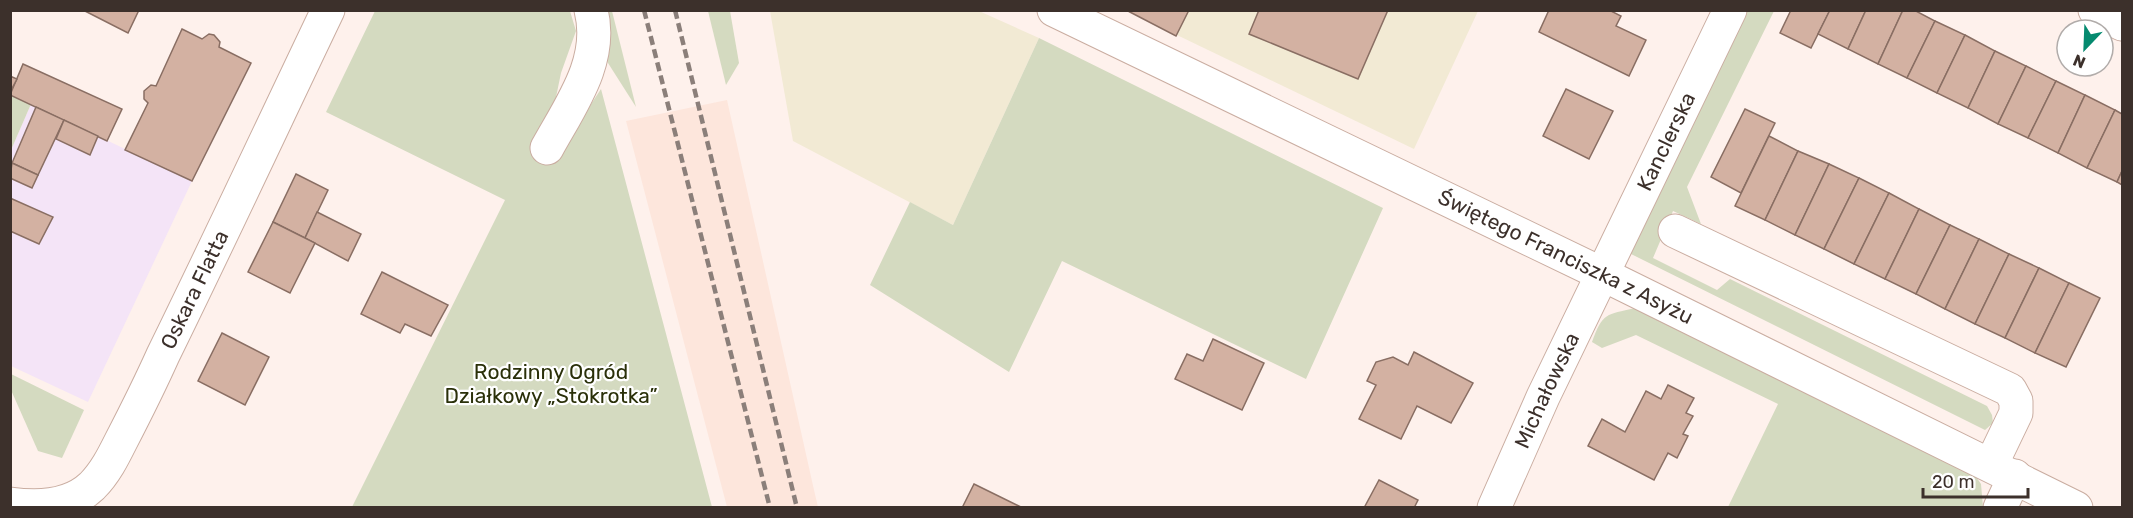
<svg xmlns="http://www.w3.org/2000/svg" width="2133" height="518" font-family="Rubik,sans-serif">
<style>
.commercial{fill:#f4e4f7}
.industrial{fill:#f2ead4}
.built{fill:#fde6dc}
.green{fill:#d4dac0}
.building{fill:#d3b1a2;stroke:#896e63;stroke-width:1.5}
.lines{fill:none;stroke-linecap:round;stroke-linejoin:round}
.minor-casing{stroke:#caada1;stroke-width:35}
.minor{stroke:#fff;stroke-width:33}
.rail{stroke:#8b7f7a;stroke-width:4.5;stroke-dasharray:9 4.5;stroke-linecap:butt}
.labels{text-anchor:middle;stroke-width:4.5;stroke-linejoin:round;paint-order:stroke}
.street-label{font-size:21px;fill:#3c302b;stroke:#fff}
.park-label{font-size:21px;fill:#2a3009;stroke:#fff}
</style>
<rect width="100%" height="100%" fill="#fef1ec"/>
<!-- commercial -->
<path class="commercial" d="M31,104L192,181L88,402L11,366V150Z"/>
<!-- industrial -->
<g class="industrial">
<path d="M770,11H979L1039,38L953,225L793,141Z"/>
<path d="M1127,11H1478L1414,149Z"/>
</g>
<!-- built -->
<path class="built" d="M727,100L814,490L818,507H727L626,121Z"/>
<!-- green -->
<g class="green">
<path d="M375,11H570L576,31L561,73L555,102L558,154L601,89L712,507H352L505,200L326,112Z"/>
<path d="M598,11H612L636,107L601,52Z"/>
<path d="M708,11H730L739,63L726,85Z"/>
<path d="M1745,11H1774L1687,187L1701,224L1673,211L1653,258L1717,290L1730,279L1987,406L1992,415L1993,423L1985,430L1629,253Z"/>
<path d="M1039,38L1383,208L1306,379L1062,261L1009,372L870,285L910,202L953,225Z"/>
<path d="M11,95L31,104L11,150Z"/>
<path d="M1635,308L1972,471L1981,484L1983,507H1728L1778,404L1636,335L1602,348L1592,342C1603,312 1606,315 1635,308Z"/>
<path d="M11,374L84,410L62,458L38,451L11,390Z"/>
</g>
<!-- building -->
<g class="building">
<path d="M83,10H139L128,33Z"/>
<path d="M1126,10H1189L1176,36Z"/>
<path d="M1259,10H1388L1358,79L1249,34Z"/>
<path d="M1549,10H1609L1621,16L1616,26L1646,40L1629,76L1539,32Z"/>
<path d="M1791,10H1830L1811,48L1780,33Z"/>
<path d="M1830,10H1866L1848,49L1818,34Z"/>
<path d="M1866,10H1903L1878,64L1848,49Z"/>
<path d="M1903,10H1914L1935,21L1907,78L1878,64Z"/>
<path d="M1935,21L1965,35L1937,93L1907,78Z"/>
<path d="M182,29L202,39L209,34L214,35L220,42L219,47L251,63L192,181L125,150L148,103L144,99V91L151,85L156,86Z"/>
<path d="M1965,35L1995,51L1968,108L1937,93Z"/>
<path d="M1995,51L2026,66L1998,124L1968,108Z"/>
<path d="M23,64L122,109L107,141L10,95Z"/>
<path d="M2026,66L2056,81L2028,138L1998,124Z"/>
<path d="M10,76L17,79L10,92Z"/>
<path d="M2056,81L2085,95L2058,153L2028,138Z"/>
<path d="M1566,89L1613,111L1589,159L1543,136Z"/>
<path d="M2085,95L2115,110L2087,168L2058,153Z"/>
<path d="M36,107L64,120L38,175L12,163Z"/>
<path d="M1745,109L1775,123L1741,193L1711,177Z"/>
<path d="M2115,110L2122,114V171L2117,182L2087,168Z"/>
<path d="M64,120L98,136L90,155L56,139Z"/>
<path d="M1769,136L1798,151L1765,220L1735,206Z"/>
<path d="M1798,151L1829,164L1795,235L1765,220Z"/>
<path d="M12,163L38,175L32,188L10,178Z"/>
<path d="M1829,164L1859,178L1824,249L1795,235Z"/>
<path d="M2122,171V185L2117,182Z"/>
<path d="M296,174L328,190L305,238L273,222Z"/>
<path d="M1859,178L1889,193L1854,264L1824,249Z"/>
<path d="M1889,193L1919,209L1885,279L1854,264Z"/>
<path d="M10,198L53,217L39,244L10,231Z"/>
<path d="M1919,209L1950,225L1916,294L1885,279Z"/>
<path d="M317,212L361,234L348,261L305,238Z"/>
<path d="M273,222L315,243L290,293L248,272Z"/>
<path d="M1950,225L1979,239L1945,309L1916,294Z"/>
<path d="M1979,239L2009,254L1975,324L1945,309Z"/>
<path d="M2009,254L2039,268L2005,338L1975,324Z"/>
<path d="M2039,268L2069,283L2035,353L2005,338Z"/>
<path d="M382,272L448,305L431,336L405,324L400,333L361,314Z"/>
<path d="M2069,283L2100,298L2066,367L2035,353Z"/>
<path d="M222,333L269,357L245,405L198,381Z"/>
<path d="M1213,339L1264,363L1242,410L1175,379L1187,354L1203,361Z"/>
<path d="M1414,352L1473,383L1451,423L1417,406L1401,439L1359,419L1376,385L1367,381L1376,362L1393,357L1408,365Z"/>
<path d="M1668,385L1694,398L1686,413L1693,416L1683,434L1688,436L1677,458L1668,453L1654,480L1588,446L1602,419L1625,432L1646,391L1661,399Z"/>
<path d="M1379,480L1418,500L1414,508H1364Z"/>
<path d="M974,484L1023,508H962Z"/>
</g>
<g class="lines">
<defs>
<g id="minor">
<path id="s1" d="M1054,10L1602,274L2076,508"/>
<path d="M2095,10L2122,24"/>
<path d="M547,148C570,106 604,61 591,10"/>
<path d="M1675,231L2010,390L2016,401V413L1991,465"/>
<path id="s2" d="M10,504C38,508 70,507 92,486C105,473 113,457 121,441C136,412 150,384 163,355C219,241 273,125 328,10"/>
<path id="s3" d="M1494,508L1543,397L1730,10"/>
<path d="M2000,508L2015,476"/>
</g>
</defs>
<!-- minor casing -->
<use href="#minor" class="minor-casing"/>
<!-- minor -->
<use href="#minor" class="minor"/>
<!-- rail -->
<g class="rail">
<path d="M644,10L770,508"/>
<path d="M675,10L797,508"/>
</g>
</g>
<g class="labels">
<!-- street labels -->
<g class="street-label">
<text dy="7" stroke="none"><textPath href="#s3" startOffset="405">Kanclerska</textPath></text>
<text dy="7" stroke="none"><textPath href="#s1" startOffset="568">Świętego Franciszka z Asyżu</textPath></text>
<text dy="7" stroke="none"><textPath href="#s2" startOffset="309">Oskara Flatta</textPath></text>
<text dy="7" stroke="none"><textPath href="#s3" startOffset="129">Michałowska</textPath></text>
</g>
<!-- park labels -->
<g class="park-label">
<text x="551" y="379">Rodzinny Ogród<tspan x="551" dy="24">Działkowy „Stokrotka”</tspan></text>
</g>
</g>
<!-- border -->
<rect width="2133" height="518" fill="none" stroke="#3c302b" stroke-width="24"/>
<!-- north arrow -->
<g transform="translate(2085 48) rotate(203)"><circle r="28" fill="#ffffff" stroke="#b1acaa" stroke-width="1.5"/>
<path d="M0-4.5L10 22L0 15L-10 22Z" fill="#058a6f"/>
<text y="-9" font-size="16" font-weight="bold" text-anchor="middle" fill="#3c302b">N</text>
</g>
<!-- scale -->
<path d="M1923 488v9h105v-9" fill="none" stroke="#3c302b" stroke-width="3"/>
<text x="1932" y="488" font-size="18" fill="#3c302b" stroke="#ffffff" stroke-width="4.5" paint-order="stroke">20 m</text>
</svg>
